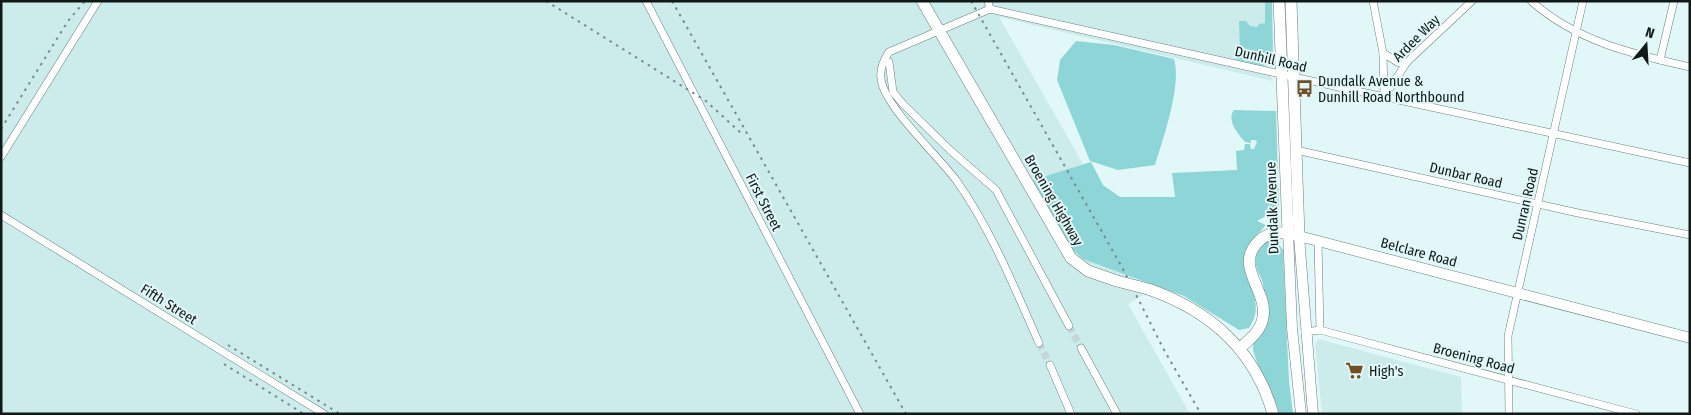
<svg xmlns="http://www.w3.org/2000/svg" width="1691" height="415" font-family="'Fira Sans Condensed',sans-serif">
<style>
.built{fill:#ccecec}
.green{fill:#8dd5d6}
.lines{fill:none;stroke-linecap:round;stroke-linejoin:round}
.street-tunnel{stroke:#c2d6d6;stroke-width:7;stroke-dasharray:7 3.5;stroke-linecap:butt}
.street-casing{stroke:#6b7f7e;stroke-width:8}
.secondary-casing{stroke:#6b7f7e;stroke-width:11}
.primary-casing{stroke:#6b7f7e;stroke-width:12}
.street{stroke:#fff;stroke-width:7}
.secondary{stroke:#fff;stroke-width:10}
.primary{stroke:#fff;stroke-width:11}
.rail{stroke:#798888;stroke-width:2;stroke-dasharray:2.5 5;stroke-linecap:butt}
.primary-bridge-casing{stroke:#6b7f7e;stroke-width:12;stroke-linecap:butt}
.primary-bridge{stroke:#fff;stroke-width:11}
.labels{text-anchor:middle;stroke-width:4;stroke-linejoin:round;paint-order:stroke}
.street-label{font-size:14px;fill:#101818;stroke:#e2f8f8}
.poi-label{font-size:14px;fill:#101818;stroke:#e2f8f8;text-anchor:start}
</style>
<rect width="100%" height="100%" fill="#e2f8f8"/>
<!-- built -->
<g class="built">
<path d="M1,1H1265L1267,64L1273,81L999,17L1106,204L1260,223L1128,304L1190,414H1Z"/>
<path d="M1318,339L1461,377L1462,414H1322L1315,344Z"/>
</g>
<!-- green -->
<g class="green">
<path d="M1265,1H1272L1273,54L1272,62L1263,66L1235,59L1240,54L1239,21H1246L1250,26L1257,27L1259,24L1265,23Z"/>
<path d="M1076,41L1114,45L1174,59C1182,85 1163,139 1155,165L1118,170L1090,161L1057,80L1060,60Z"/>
<path d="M1234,110L1276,111L1279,212H1273L1257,221L1266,225C1260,232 1250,241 1246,250C1235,277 1270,297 1249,328L1239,330L1184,296L1083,259L1070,247L1033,180L1091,162L1103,185L1120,197H1175L1172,173L1237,170L1236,151L1244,150L1245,144H1250L1251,149H1254L1257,142L1255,140H1251V143L1245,142C1238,134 1226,120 1234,110Z"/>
<path d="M1271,239L1278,243L1283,250L1289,382L1293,414H1279C1273,390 1258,370 1253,350C1252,344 1264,305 1264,294C1265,271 1247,272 1261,243Z"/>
</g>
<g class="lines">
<!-- street-tunnel -->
<g class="street-tunnel">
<path d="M1069,326L1081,348"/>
<path d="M1039,343L1050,365"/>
</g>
<defs>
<g id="street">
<path d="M646,1L860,414"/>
<path d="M988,1L990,9"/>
<path d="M1373,1L1383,53L1384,94"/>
<path d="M1531,1C1576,41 1632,54 1690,67"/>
<path d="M1383,53L1399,63L1407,62"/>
<path d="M1660,60L1674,1"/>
<path d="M889,62L893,92L903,104L951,151L996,190L1069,326"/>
<path d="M1384,97L1407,62L1472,1"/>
<path d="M1296,150L1578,213L1690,235"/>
<path d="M1,157L98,1"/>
<path d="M1,215L324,414"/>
<path d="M1318,241L1320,330"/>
<path d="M1305,332L1320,330L1636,414"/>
<path d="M1039,343C1015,289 991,229 956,180C937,155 893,114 883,87C878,74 882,62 889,52L990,9L1343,88L1690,163"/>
<path d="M1081,348L1117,414"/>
<path d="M1050,365L1071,414"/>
<path d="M1509,414L1508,336L1583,1"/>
</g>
<g id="secondary">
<path d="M1288,232L1292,328L1301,414"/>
<path d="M1313,414L1299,236L1690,338"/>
</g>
<g id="primary">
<path d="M922,1L1071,258L1088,271L1117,281"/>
<path d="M1279,1L1288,232"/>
<path d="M1148,289C1209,310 1255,350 1273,414"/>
<path d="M1240,348C1250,339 1261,331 1263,317C1268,290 1233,266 1259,241C1270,230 1286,232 1299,236L1291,1"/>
</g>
</defs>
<!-- street casing -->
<use href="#street" class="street-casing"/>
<!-- secondary casing -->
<use href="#secondary" class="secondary-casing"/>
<!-- primary casing -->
<use href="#primary" class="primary-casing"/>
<!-- street -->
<use href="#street" class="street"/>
<!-- secondary -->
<use href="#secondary" class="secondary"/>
<!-- primary -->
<use href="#primary" class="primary"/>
<!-- rail -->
<g class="rail">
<path d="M546,1L706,101L742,134"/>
<path d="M672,1L906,414"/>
<path d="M971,1L1123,269L1163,348L1201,414"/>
<path d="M1,129L68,21L85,1"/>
<path d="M228,345L340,414"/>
<path d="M224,364L304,414"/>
</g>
<defs>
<path id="primary-bridge" d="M1117,281L1148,289"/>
</defs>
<!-- primary-bridge casing -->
<use href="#primary-bridge" class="primary-bridge-casing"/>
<!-- primary-bridge -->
<use href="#primary-bridge" class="primary-bridge"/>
</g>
<!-- icons -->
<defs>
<symbol id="bus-bare" viewBox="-9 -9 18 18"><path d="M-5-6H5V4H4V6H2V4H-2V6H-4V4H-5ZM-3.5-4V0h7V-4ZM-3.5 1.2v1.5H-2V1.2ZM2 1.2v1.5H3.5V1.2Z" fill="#714f27" stroke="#e2f8f8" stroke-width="2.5" paint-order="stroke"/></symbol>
<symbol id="supermarket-bare" viewBox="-9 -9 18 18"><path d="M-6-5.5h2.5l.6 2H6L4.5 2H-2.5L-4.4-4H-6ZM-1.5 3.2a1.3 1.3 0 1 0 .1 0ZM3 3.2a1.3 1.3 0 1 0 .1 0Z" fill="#714f27" stroke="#e2f8f8" stroke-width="2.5" paint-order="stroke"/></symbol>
</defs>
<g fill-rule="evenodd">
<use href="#bus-bare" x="1292" y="76" width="25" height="25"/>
<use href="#supermarket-bare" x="1342" y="358" width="25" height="25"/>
</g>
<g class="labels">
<!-- street labels -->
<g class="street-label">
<text transform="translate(1416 38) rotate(-45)" y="5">Ardee Way</text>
<text transform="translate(1271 59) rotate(13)" y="5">Dunhill Road</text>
<text transform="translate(1466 175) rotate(13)" y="5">Dunbar Road</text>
<text transform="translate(1054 200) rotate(60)" y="5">Broening Highway</text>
<text transform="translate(764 202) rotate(63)" y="5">First Street</text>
<text transform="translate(1525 204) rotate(-77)" y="5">Dunran Road</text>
<text transform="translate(1272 208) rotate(-92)" y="5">Dundalk Avenue</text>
<text transform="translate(1419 252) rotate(15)" y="5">Belclare Road</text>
<text transform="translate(169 304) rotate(32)" y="5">Fifth Street</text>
<text transform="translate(1474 358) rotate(15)" y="5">Broening Road</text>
</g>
<!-- poi labels -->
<g class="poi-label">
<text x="1318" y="86">Dundalk Avenue &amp;<tspan x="1318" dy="16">Dunhill Road Northbound</tspan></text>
<text x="1369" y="376">High's</text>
</g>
</g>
<!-- border -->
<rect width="1691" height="415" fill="none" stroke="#101818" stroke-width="5"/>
<!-- north arrow -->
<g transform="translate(1646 45) rotate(18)" stroke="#e2f8f8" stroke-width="4" paint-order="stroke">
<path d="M0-4L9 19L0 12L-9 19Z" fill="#101818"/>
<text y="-8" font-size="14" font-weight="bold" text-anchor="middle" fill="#101818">N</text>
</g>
</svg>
